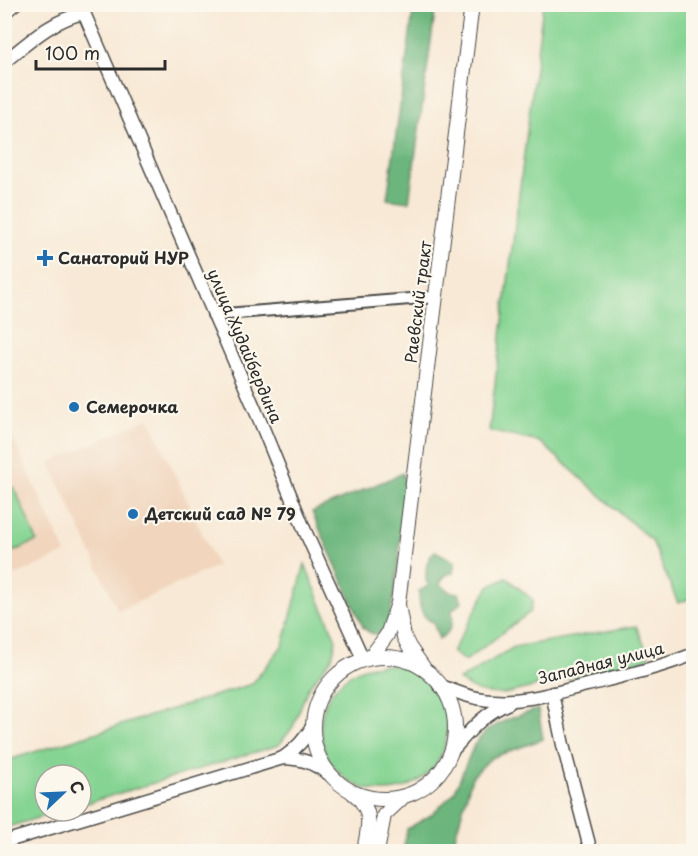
<svg xmlns="http://www.w3.org/2000/svg" width="698" height="856" font-family="'Playpen Sans',sans-serif">
<style>
.built{fill:#f1d5bd}
.green{fill:#85d493;stroke:#58805f;stroke-width:1.5}
.forest{fill:#6cb67d;stroke:#4c7054;stroke-width:1.5}
.lines{fill:none;stroke-linecap:round;stroke-linejoin:round}
.minor-casing{stroke:#4a4845;stroke-width:12}
.tertiary-casing{stroke:#4a4845;stroke-width:14}
.secondary-casing{stroke:#4a4845;stroke-width:15}
.primary-casing{stroke:#4a4845;stroke-width:16}
.minor{stroke:#fff;stroke-width:9}
.tertiary{stroke:#fff;stroke-width:10}
.secondary{stroke:#fff;stroke-width:12}
.primary{stroke:#fff;stroke-width:14}
.poi-dot{fill:#1f6fb2;stroke:#fbf7ec;stroke-width:2}
.labels{text-anchor:middle;stroke-width:4.5;stroke-linejoin:round;paint-order:stroke}
.poi-label{font-size:16px;font-weight:bold;fill:#2b2b2b;stroke:#fbf7ec;text-anchor:start}
.street-label{font-size:16px;fill:#2b2b2b;stroke:#fbf7ec}
</style>
<rect width="100%" height="100%" fill="#fbf7ec"/>
<filter id="ink" filterUnits="userSpaceOnUse"><feTurbulence type="fractalNoise" baseFrequency=".0167" numOctaves="2"/><feDisplacementMap in="SourceGraphic" scale="12" xChannelSelector="R" yChannelSelector="G"/><feConvolveMatrix kernelMatrix="1 2 1 2 8 2 1 2 1" color-interpolation-filters="sRGB"/></filter>
<filter id="wash" filterUnits="userSpaceOnUse"><feTurbulence type="fractalNoise" baseFrequency=".008" numOctaves="4" result="noise"/><feDisplacementMap in="SourceGraphic" scale="24" xChannelSelector="R" yChannelSelector="G"/><feGaussianBlur stdDeviation="1.35" result="paint"/><feColorMatrix in="noise" values="0 0 0 0 0 0 0 0 0 0 0 0 0 0 0 0 0 1.4 0 .05"/><feComposite in="paint" operator="in"/></filter>
<g filter="url(#wash)">
<rect width="100%" height="100%" fill="#f8e9d6"/>
<!-- built -->
<g class="built">
<path d="M149,418L217,566L118,611L50,463Z"/>
<path d="M4,420L66,553L5,580H4Z"/>
</g>
<!-- green -->
<g class="green">
<path d="M543,5H693L694,597L678,603L652,541L540,442L489,431Z"/>
<path d="M14,487L37,541L5,555V492Z"/>
<path d="M305,564L336,640L332,658L308,688L293,727L279,745L81,805V775H45V811H60L5,828V761L252,684L283,645Z"/>
<path d="M507,578L533,600L530,612L465,661L452,652L489,586Z"/>
<path d="M636,626L650,658L505,694C483,694 476,693 459,680L514,647Z"/>
<circle cx="384" cy="728" r="63"/>
</g>
<!-- forest -->
<g class="forest">
<path d="M414,5H436L409,202L387,199Z"/>
<path d="M403,473L405,489C402,514 397,617 383,631C376,637 368,633 363,627L312,512Z"/>
<path d="M435,551L455,562L453,573C445,574 443,577 440,584L450,592L459,593L462,602L452,610C454,625 451,631 439,639L433,622C420,617 419,604 419,591L425,588L429,584L426,581C426,569 425,561 435,551Z"/>
<path d="M538,709L543,739L491,758L472,777L451,851H403L407,829L431,815L454,793L474,745L486,731L506,720Z"/>
</g>
</g>
<g filter="url(#ink)">
<g class="lines">
<defs>
<path id="minor" d="M4,15L17,4"/>
<path id="tertiary" d="M213,315L435,297"/>
<g id="secondary">
<path d="M4,62C29,42 52,20 84,13L260,421L305,531L363,659"/>
<path d="M439,685C456,692 473,699 492,700C524,703 557,692 587,685C623,676 659,668 694,654"/>
<path d="M552,693L563,745L591,852"/>
<path d="M450,753C469,732 482,714 509,703"/>
<path d="M283,758C296,749 305,740 313,725"/>
<path d="M4,842L283,758C305,759 311,762 329,774"/>
</g>
<g id="primary">
<path d="M398,605L404,637L409,647L423,667"/>
<circle cx="384" cy="728" r="71"/>
<path d="M370,658L387,635L398,603L472,4"/>
<path d="M353,793C357,796 361,800 363,804C373,817 366,837 364,852"/>
<path d="M377,852L384,815L401,799"/>
</g>
</defs>
<!-- minor casing -->
<use href="#minor" class="minor-casing"/>
<!-- tertiary casing -->
<use href="#tertiary" class="tertiary-casing"/>
<!-- secondary casing -->
<use href="#secondary" class="secondary-casing"/>
<!-- primary casing -->
<use href="#primary" class="primary-casing"/>
<!-- minor -->
<use href="#minor" class="minor"/>
<!-- tertiary -->
<use href="#tertiary" class="tertiary"/>
<!-- secondary -->
<use href="#secondary" class="secondary"/>
<!-- primary -->
<use href="#primary" class="primary"/>
</g>
</g>
<!-- markers -->
<g class="poi-dot">
<path d="M42 249h6v6h6v6h-6v6h-6v-6h-6v-6h6z"/>
<circle cx="74" cy="407" r="6"/>
<circle cx="133" cy="514" r="6"/>
</g>
<g class="labels">
<!-- poi labels -->
<g class="poi-label">
<text x="58" y="264">Санаторий НУР</text>
<text x="86" y="413">Семерочка</text>
<text x="145" y="520">Детский сад № 79</text>
</g>
<!-- street labels -->
<g class="street-label">
<text transform="translate(418 302) rotate(-83)" y="6">Раевский тракт</text>
<text transform="translate(245 346) rotate(67)" y="6">улица Худайбердина</text>
<text transform="translate(601 663) rotate(-14)" y="6">Западная улица</text>
</g>
</g>
<!-- margin -->
<rect width="698" height="856" fill="none" stroke="#fbf7ec" stroke-width="24"/>
<!-- north arrow -->
<g transform="translate(63 793) rotate(67)"><circle r="28" fill="#fbf7ec" stroke="#a8a59f" stroke-width="1.5"/>
<path d="M0-4.5L10 22L0 15L-10 22Z" fill="#1f6fb2"/>
<text y="-9" font-size="16" font-weight="bold" text-anchor="middle" fill="#2b2b2b">С</text>
</g>
<!-- scale -->
<path d="M36 60v9h129v-9" fill="none" stroke="#2b2b2b" stroke-width="3"/>
<text x="45" y="60" font-size="18" fill="#2b2b2b" stroke="#fbf7ec" stroke-width="4.5" paint-order="stroke">100 m</text>
</svg>
